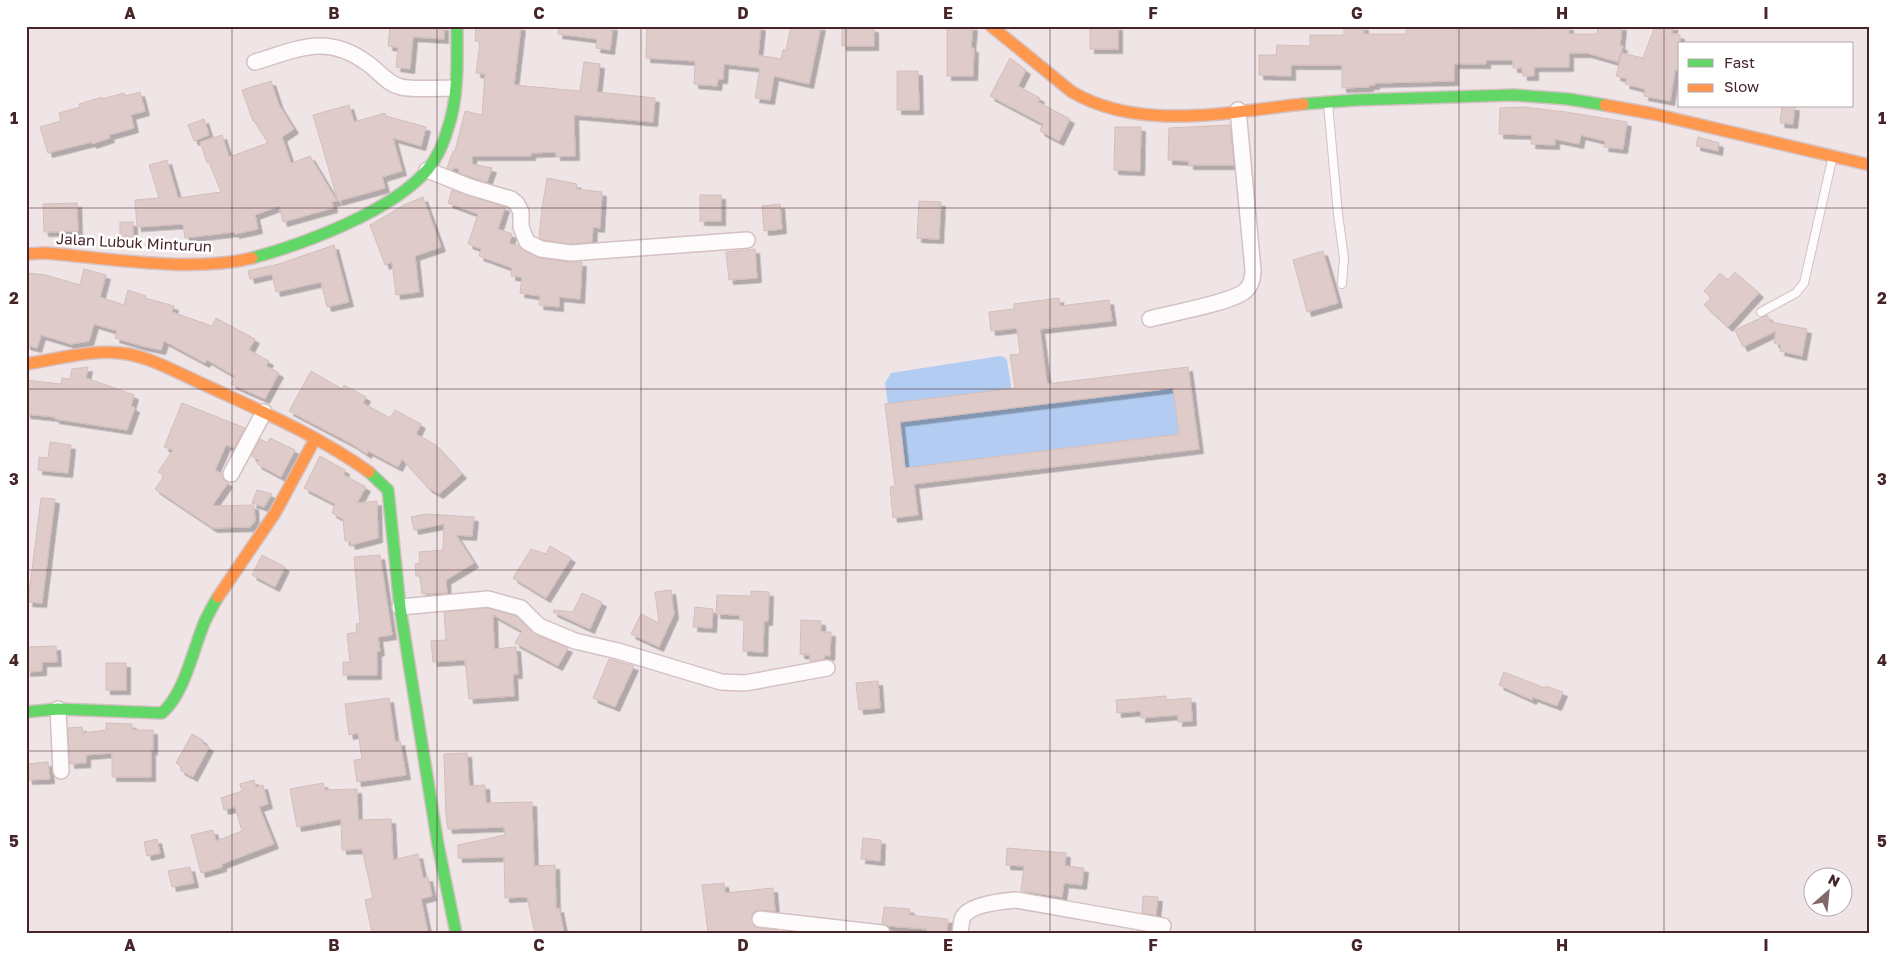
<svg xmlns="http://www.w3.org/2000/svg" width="1896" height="959" font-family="'Golos Text',sans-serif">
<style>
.water{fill:#b2cdf1}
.building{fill:#dfccca;stroke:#d3bebb;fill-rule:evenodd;filter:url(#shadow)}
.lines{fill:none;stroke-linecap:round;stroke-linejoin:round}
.lane-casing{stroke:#d5c0c2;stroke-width:10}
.street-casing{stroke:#d5c0c2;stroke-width:18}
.fast-casing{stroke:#d5c0c2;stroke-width:14}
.slow-casing{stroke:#d5c0c2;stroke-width:14}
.lane{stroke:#fdfbfb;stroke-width:8}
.street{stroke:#fdfbfb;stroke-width:15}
.fast{stroke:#63d668;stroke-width:11}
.slow{stroke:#ff974d;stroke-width:11}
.grid{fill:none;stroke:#462428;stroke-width:1;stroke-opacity:0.55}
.labels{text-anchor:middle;stroke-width:5;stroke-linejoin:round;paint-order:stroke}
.street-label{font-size:15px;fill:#462428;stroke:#fff}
.neatline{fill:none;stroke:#462428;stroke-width:2}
.grid-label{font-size:16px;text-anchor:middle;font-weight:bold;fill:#462428}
</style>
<defs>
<filter id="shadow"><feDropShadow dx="4.5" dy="4.5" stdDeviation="0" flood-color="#0004"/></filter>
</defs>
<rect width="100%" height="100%" fill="#f0e5e6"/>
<!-- water -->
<path class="water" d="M1000,356L1004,357L1007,360L1012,392L1172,383L1182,436L909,472L896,464L885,383L891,373Z"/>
<!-- building -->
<g class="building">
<path d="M390,26H444V39L413,37L410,69L396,67L398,47L388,46Z"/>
<path d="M476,26H521L514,85L580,91L584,62L600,64L597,92L655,98L653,122L574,115L575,156H556V152L531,153V156H472V164L492,168L487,182L459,173L458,168L451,169L447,168L453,151H455L465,111L482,115L485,74L476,73L480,42L475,41Z"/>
<path d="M559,26H613L610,50L596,48L597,39L558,34Z"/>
<path d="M647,26H761L758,55L781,59L783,50H786L791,26H821L809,84L774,76L770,100L755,98L760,68L724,64L723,79H718L717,86L694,84L695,61L646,58Z"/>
<path d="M842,26L874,28V46H842Z"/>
<path d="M947,26H973L971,48H974L973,76H947Z"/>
<rect x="1090" y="26" width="28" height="23"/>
<path d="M1344,26H1364V34H1406V30H1457V26H1511V29H1540V26H1569V34H1597L1598,26H1622L1620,46H1623L1618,62L1587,53H1569V67H1534V76H1523L1522,68H1513V60H1486V64H1454V81L1375,83V85H1369V87L1342,88V65H1291V76L1259,75V55H1276L1277,45L1310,46V35H1344Z"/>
<path d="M1655,26H1674L1671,33L1680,35V71L1675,70L1670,101L1644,96L1645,89L1625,84L1627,79L1616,76L1622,53L1643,58Z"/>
<path d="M1010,58L1026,70L1018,86L1040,98L1038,102L1070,119L1059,141L1040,131L1043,124L990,96Z"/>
<path d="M897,71H918L919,110H897Z"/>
<path d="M271,81L279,105L294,129L282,137L291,163L310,156L337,201L332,202L333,208L283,222L279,206L255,215L258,229L235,234L234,232L185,238L183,224L137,227L135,200L159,198L149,165L167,160L178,198L221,192L209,162L207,163L200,142L222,135L229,157L268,143L254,121H253L242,90Z"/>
<path d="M140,92L145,111L131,115L134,128L109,135L110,138L92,144L91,142L48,153L40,127L61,121L59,113L80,107L79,104L102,97V99L124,93L125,96Z"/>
<path d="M349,105L354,122L385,113L386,116L426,127L421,146L393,138L402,171L382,177L385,188L338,201L313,115Z"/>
<path d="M1782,106H1795L1793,124L1780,123Z"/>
<path d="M1523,107L1566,112L1627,122L1623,149L1604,147L1605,141L1581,135L1579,144L1555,139V145L1531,144L1532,135L1499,134L1500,108Z"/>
<path d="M204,119L209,135L194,141L188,125Z"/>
<path d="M1230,125L1234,165H1189V161L1168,160L1169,128Z"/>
<path d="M1115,127H1141L1140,171L1114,170Z"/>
<path d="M1698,137L1719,143L1718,151L1696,146Z"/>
<path d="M547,178L577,184L576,189L602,192L600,228L593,227L592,242L571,244L544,240L539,238L542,208Z"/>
<path d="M452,190L505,207L498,229L512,234L509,244L518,245L523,250L539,258L570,262H582L580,299L559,297V307L539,305L540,296L520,293L522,277L511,276L512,268L479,256L481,249L468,244L478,214L448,203Z"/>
<rect x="700" y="195" width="21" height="26"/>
<path d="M423,197L441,247L415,256L419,292L396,295L392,262L385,265L370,225L404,205Z"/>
<path d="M919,201L941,202L939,239L917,238Z"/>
<path d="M77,203L78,231L44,232L43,204Z"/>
<path d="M780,204L782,229L764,231L762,206Z"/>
<rect x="120" y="222" width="13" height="15"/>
<path d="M334,245L349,302L327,307L321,282L276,292L272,274L250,279L248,271L279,264Z"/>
<path d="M755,249L757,278L729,280L726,252Z"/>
<path d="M1323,251L1338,303L1307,312L1293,260Z"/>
<path d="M84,269L106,275L100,297L124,305L128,290L146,296L145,298L174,306L172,312L212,326L216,318L255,339L249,350L269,361L266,366L279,373L265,399L231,384L235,376L207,360L205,363L164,341L161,350L142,346L115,338L117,331L94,324L89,341L71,344L41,335L37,348L26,345V287L28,273L46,275L80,285Z"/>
<path d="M1735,272L1759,293L1728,327L1704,305L1711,298L1704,291L1720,273L1728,280Z"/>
<path d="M1059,298L1060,306L1109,300L1112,321L1040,329L1047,384L1188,367L1199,449L914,484L918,515L893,518L890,487L895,486L885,404L1015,388L1010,355L1020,354L1017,328L991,331L989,312L1014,309V304ZM1173,388L1179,434L905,468L900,422Z"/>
<path d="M1767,315L1771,322L1807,329L1802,356L1780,351L1781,345L1774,343L1776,331L1743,347L1735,330Z"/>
<path d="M88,367L86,378L134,395L131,406L135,408L127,430L55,419V417L26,414V380L61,384L62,378L70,379L72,369Z"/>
<path d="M311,371L342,389L344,385L366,397L363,403L390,418L395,410L421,424L416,434L436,445L462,474L439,494L428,488L402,459L398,467L368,451L367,454L352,444L289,411Z"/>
<path d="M182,403L245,428L234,448L226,445L215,470L222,474L223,479L228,483L212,506L254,505L255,521L250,527L213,528L155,489L164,476L158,472L173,450L164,447Z"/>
<path d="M270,438L295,450L281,477L257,464L259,460L251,456L260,439L268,443Z"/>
<path d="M50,442L71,445L68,473L38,470L39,457L48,458Z"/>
<path d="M320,456L345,470L344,475L366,487L357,503L377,501L378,538L351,545L350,541H345L343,519L332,513L335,504L304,488Z"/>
<path d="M257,490L272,494L264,507L252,503Z"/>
<path d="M41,498L55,499L42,603L28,602Z"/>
<path d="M426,514L474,517L472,536L456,535L474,563L446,580L447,593L422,594L420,576H416L415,564L420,563L419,552L443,550L444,524L414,530L411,517Z"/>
<path d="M550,546L571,558L546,598L513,578L531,549L546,554Z"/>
<path d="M262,555L285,567L275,587L252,575Z"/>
<path d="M380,555L392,635L378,637L380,651L377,652V675H343V662H350L347,634L357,632L356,624L360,623L354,557Z"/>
<path d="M671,590L674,614L659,647L631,634L641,614L659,623L655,592Z"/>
<path d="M751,591L769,592L768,621H764L763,652L743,651L744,620H740V615L716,614L717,595L751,596Z"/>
<path d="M582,593L602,602L590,629L553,612L554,610L573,612Z"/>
<path d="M695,607L713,609L712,628L693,627Z"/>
<path d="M487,608L516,616L535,634L568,648L558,666L515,643L522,631L493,615L494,649L516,647L518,674H513L514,696L469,699L465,660L433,662L431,641L446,640L444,612Z"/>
<path d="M801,620L821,621V632H831L830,656L825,655L824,659L810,662V655L800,654Z"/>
<path d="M56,646L57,662H42V671L26,672V647Z"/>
<path d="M609,659L634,666L615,707L593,698Z"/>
<rect x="106" y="663" width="20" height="27"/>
<path d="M1504,672L1545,688L1546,686L1563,692L1557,706L1533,697L1532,700L1499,685Z"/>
<path d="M878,681L880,708L859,710L856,683Z"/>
<path d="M1166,696V700L1191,698L1192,721L1178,722V715L1141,718V711L1117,713L1116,700Z"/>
<path d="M389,698L395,742L400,741L406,775L357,782L354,760L362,759L358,733L349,735L345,704Z"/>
<path d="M106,723L132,724V730H153V751L151,749V777H112V753L86,755V763L70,764L68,728L82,727L83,733L106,730Z"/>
<path d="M192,734L203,740L202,743L209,747L193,777L180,770L182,767L176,763Z"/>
<path d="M467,753L469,786L485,785L486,803L532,802L534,866L555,865L556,909L559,908L564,933H535L527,897L505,898L504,857L458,858V845L505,835L504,827L448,829L446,815L444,754Z"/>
<path d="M48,762L50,779L28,780L27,764Z"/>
<path d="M254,780L256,787L263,785L268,804L259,807L274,844L222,864V867L201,873L191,835L213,830L216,841L242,831L235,807L224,810L221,798L242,791L240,784Z"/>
<path d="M323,783L325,790L357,789L358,820L391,819L393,860L418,854L423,878L428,877L432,896L421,899L428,933H372L365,900L373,898L362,849L342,850L341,819L297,827L290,789Z"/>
<path d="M863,838L881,840L880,861L861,859Z"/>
<path d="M157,839L160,853L147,856L144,842Z"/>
<path d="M1007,848L1066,853L1065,866L1084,868L1082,885L1064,883L1062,897L1021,891L1024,866L1006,865Z"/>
<path d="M190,867L194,883L172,887L168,871Z"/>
<path d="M724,883L725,893L773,888L775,911L757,910L752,914L751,918L755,927L777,930L778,933H708L702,885Z"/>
<path d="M1143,896L1158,897L1156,915L1142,913Z"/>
<path d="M884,907L910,909L909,915L948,919L947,933H927V929L888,926L882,924Z"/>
</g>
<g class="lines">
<defs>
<g id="lane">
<path d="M1328,104L1338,214L1344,258L1342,284"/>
<path d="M1761,312L1796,293L1804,283L1832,160"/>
</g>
<g id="street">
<path d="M255,62C298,49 327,33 367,63C379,71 387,84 401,87C412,90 441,88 454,88"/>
<path d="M427,170L470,187L511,199L517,204L521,212V227L527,242L541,249L571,253L747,240"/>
<path d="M1150,319C1171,313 1231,303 1245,291C1251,286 1253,277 1253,270L1238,110"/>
<path d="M231,474L264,412"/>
<path d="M400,607L488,599L521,608L539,626L575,641L618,651L721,682L745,683L827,668"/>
<path d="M58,709L61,771"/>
<path d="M760,919L882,933"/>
<path d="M960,933C961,928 961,921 963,917C970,904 1004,901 1016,900L1163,926"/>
</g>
<g id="fast">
<path d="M1303,104L1356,100L1514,95L1568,99L1605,105"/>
<path d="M252,258C304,244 393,211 428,169C437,158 444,142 448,128C459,96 457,59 457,26"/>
<path d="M369,472L388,490L400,607L438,845L456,933"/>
<path d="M26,712L58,709L162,713C185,693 193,649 205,621C209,613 213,605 218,597"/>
</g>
<g id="slow">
<path d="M991,26L1072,92C1141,132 1229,112 1303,104"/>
<path d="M1605,105L1654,114L1870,165"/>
<path d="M26,254L45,253C106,258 193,273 252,258"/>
<path d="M26,364C59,359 94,348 128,354C154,359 180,374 205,385C261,411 319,436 369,472"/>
<path d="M218,597L275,513L315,439"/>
</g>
</defs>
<!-- lane casing -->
<use href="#lane" class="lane-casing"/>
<!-- street casing -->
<use href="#street" class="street-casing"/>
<!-- fast casing -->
<use href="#fast" class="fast-casing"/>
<!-- slow casing -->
<use href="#slow" class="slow-casing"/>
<!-- lane -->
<use href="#lane" class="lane"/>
<!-- street -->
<use href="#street" class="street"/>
<!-- fast -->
<use href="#fast" class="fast"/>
<!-- slow -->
<use href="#slow" class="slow"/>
</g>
<!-- grid -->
<path class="grid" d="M232,26V933M437,26V933M641,26V933M846,26V933M1050,26V933M1255,26V933M1459,26V933M1664,26V933M26,208H1870M26,389H1870M26,570H1870M26,751H1870"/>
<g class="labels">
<!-- street labels -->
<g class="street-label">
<text transform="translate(134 243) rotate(3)" y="5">Jalan Lubuk Minturun</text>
</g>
</g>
<!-- border -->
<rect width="1896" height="959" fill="none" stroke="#ffffff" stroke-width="55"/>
<!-- legend -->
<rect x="1678" y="42" width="175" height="65" fill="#ffffff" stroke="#b5a7a9"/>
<rect x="1688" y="59" width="25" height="8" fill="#63d668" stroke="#b5a7a9"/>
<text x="1724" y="68" font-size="15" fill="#462428">Fast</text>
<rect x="1688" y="84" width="25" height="8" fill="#ff974d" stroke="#b5a7a9"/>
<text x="1724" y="92" font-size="15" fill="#462428">Slow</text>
<!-- north arrow -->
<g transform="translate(1828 892) rotate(27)"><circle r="24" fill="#ffffff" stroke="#b5a7a9"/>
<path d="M0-4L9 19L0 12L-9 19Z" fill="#82686a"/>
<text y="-8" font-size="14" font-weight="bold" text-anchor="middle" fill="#462428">N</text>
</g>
<rect x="28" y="28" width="1840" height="904" class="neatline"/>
<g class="grid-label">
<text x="130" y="19">A</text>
<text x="334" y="19">B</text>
<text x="539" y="19">C</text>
<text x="743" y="19">D</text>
<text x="948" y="19">E</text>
<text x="1153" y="19">F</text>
<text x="1357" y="19">G</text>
<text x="1562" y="19">H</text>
<text x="1766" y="19">I</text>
<text x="14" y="124">1</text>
<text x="1882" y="124">1</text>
<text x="14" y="304">2</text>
<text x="1882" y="304">2</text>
<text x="14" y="485">3</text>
<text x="1882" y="485">3</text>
<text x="14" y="666">4</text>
<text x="1882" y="666">4</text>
<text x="14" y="847">5</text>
<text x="1882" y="847">5</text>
<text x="130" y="951">A</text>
<text x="334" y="951">B</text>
<text x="539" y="951">C</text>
<text x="743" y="951">D</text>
<text x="948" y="951">E</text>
<text x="1153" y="951">F</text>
<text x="1357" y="951">G</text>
<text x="1562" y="951">H</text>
<text x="1766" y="951">I</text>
</g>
</svg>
